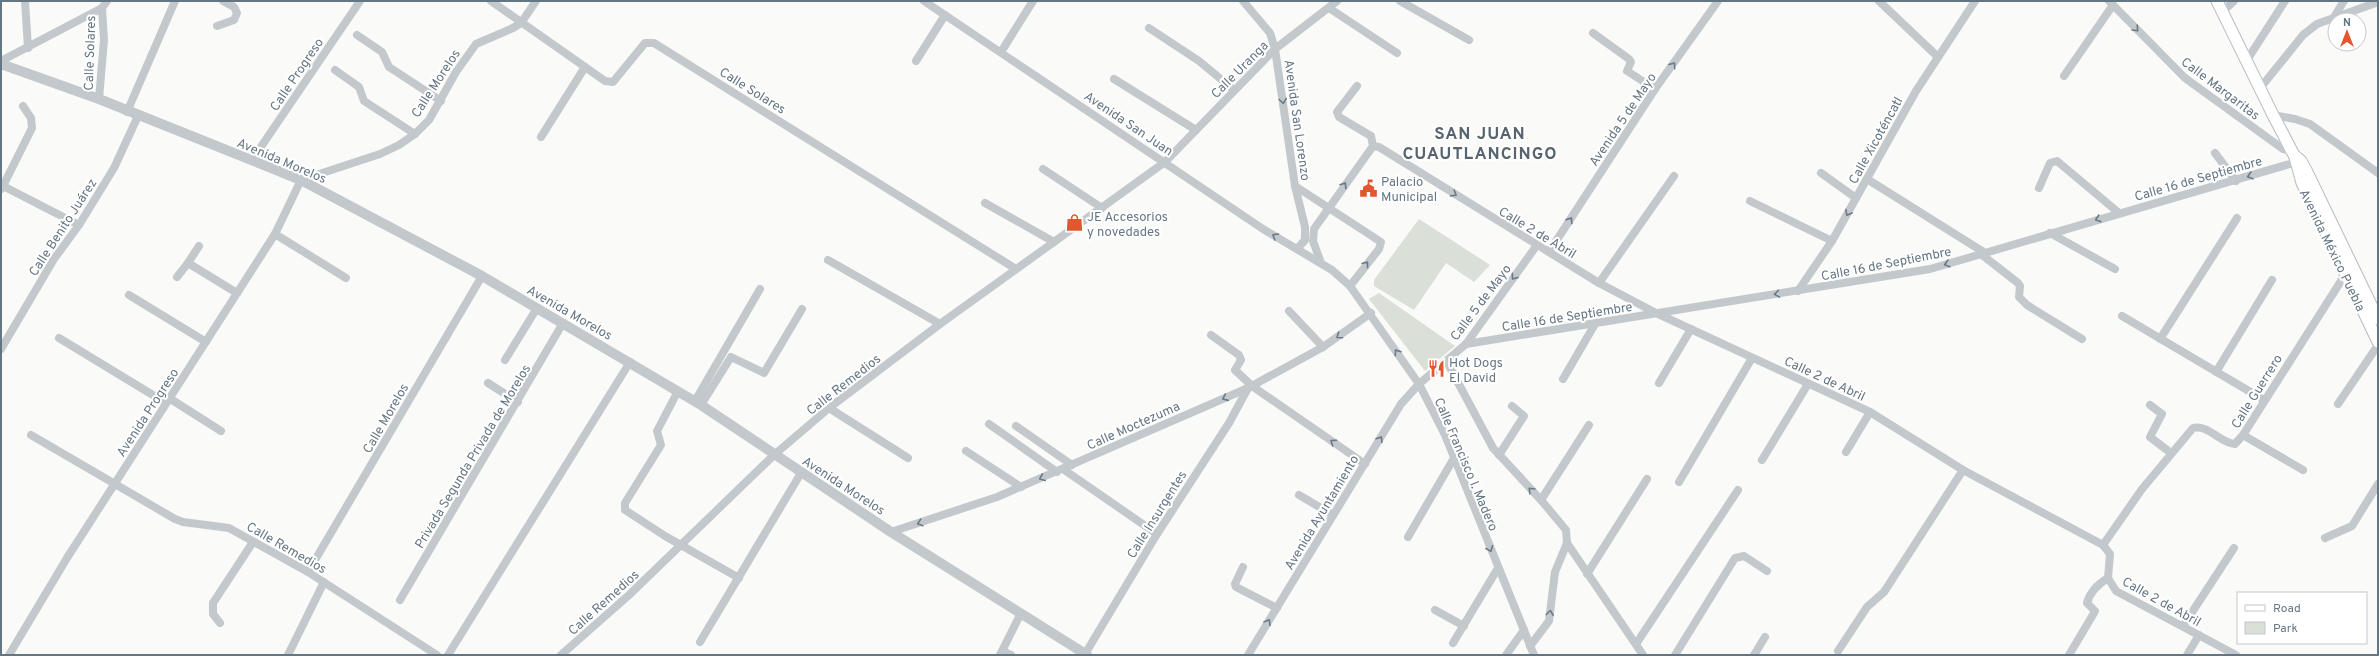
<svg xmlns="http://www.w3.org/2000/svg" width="2379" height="656" font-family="Overpass,sans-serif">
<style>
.green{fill:#dadfd7}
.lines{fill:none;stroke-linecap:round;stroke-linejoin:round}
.secondary-casing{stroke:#b3babf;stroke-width:13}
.minor{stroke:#c3c8cc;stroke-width:8}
.tertiary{stroke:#c3c8cc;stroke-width:10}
.secondary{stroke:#fff;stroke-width:11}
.oneway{stroke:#6a7a87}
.labels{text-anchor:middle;stroke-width:4;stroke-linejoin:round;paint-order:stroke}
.street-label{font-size:13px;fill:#657683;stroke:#fff}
.poi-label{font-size:13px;fill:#657683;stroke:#fff;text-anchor:start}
.district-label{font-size:17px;font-weight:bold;letter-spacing:1px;fill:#57646e;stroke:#fff}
</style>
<rect width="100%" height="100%" fill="#fafaf8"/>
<!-- green -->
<g class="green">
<path d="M1419,219L1490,265L1474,282L1446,263L1414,310L1374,286V280Z"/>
<path d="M1379,293L1455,346L1425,371L1369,299Z"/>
</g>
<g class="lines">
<defs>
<g id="secondary">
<path d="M2217,1L2273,115L2294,155L2301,161L2307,172L2378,319"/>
<path d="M2295,157L2302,183L2378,342"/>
</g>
</defs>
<!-- secondary casing -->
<use href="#secondary" class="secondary-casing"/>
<!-- minor -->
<g class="minor">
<path d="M25,1L28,48"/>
<path d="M491,1L605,81L613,82L645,43H654L1016,269"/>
<path d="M924,1L1263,229L1332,270L1350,286L1419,384L1445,435L1534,655"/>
<path d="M1243,1L1270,33L1275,49L1295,186L1305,227V240L1297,249"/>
<path d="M1400,1L1469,40"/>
<path d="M1879,1L1938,57"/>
<path d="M2109,1L2185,78L2283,149L2292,151"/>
<path d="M1329,8L1397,53"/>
<path d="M2223,11L2234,1"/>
<path d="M2334,17L2344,1"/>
<path d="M217,26L234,20L237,13L234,7L223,1"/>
<path d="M1149,28L1199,61L1234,90"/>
<path d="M1593,33L1629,59L1631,62L1627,71L1655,89"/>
<path d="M357,35L382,52L389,67L441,101"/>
<path d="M1001,52L1033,1"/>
<path d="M2247,60L2285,1"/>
<path d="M1,61L102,8L107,1"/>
<path d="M916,61L945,15"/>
<path d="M335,70L359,87L364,101L415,134"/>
<path d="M2064,76L2113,5"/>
<path d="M1114,79L1196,130"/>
<path d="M1357,86L1337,112L1339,117L1371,136L1373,146"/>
<path d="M2261,87L2303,35L2317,24L2378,2"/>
<path d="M99,99L104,40L102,8"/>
<path d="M127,112L175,1"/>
<path d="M2273,115L2295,119L2310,124L2378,173"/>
<path d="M541,137L585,67"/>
<path d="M1373,146L1379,147L1599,283L1656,313L1870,412L1963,470L2103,545L2110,554L2108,578L2116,591L2236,655"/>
<path d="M2215,153L2236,181"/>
<path d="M252,160L360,1"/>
<path d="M1043,169L1102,208"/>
<path d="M1821,173L1856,198"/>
<path d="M1867,179L1985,253"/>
<path d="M3,186L32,128L31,118L23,106"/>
<path d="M1295,186L1381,242L1379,249L1350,286"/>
<path d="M2039,188L2050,163L2057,161L2119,213"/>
<path d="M1,189L3,186L79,225"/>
<path d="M1750,201L1832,241"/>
<path d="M985,203L1054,242"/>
<path d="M2050,233L2115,269"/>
<path d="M275,234L346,278"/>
<path d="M199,246L188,263L237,293"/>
<path d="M1549,252L1655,89L1718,1"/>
<path d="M1981,254L2018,283L2020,286L2019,297L2027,305L2082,339"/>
<path d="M828,260L940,324"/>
<path d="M1321,263L1313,241L1314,229L1373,146"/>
<path d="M177,277L188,263"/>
<path d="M1599,283L1674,176"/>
<path d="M1798,291L1832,241L1916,91L1975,1"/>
<path d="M129,295L206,342"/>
<path d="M1289,311L1323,347"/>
<path d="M2122,316L2264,400"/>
<path d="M1211,335L1239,355L1241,360L1235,370L1252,386L1365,464"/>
<path d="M59,338L166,403"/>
<path d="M2160,339L2237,218"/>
<path d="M1466,344L1930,269L2300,161"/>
<path d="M1,349L54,259L79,225L114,168L138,116"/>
<path d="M505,360L537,308"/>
<path d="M1447,362L1493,448L1541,500L1566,530L1567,543L1555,572L1549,621L1530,646"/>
<path d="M2216,372L2272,280"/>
<path d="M1563,379L1595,324"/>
<path d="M488,383L518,402"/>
<path d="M1659,383L1691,329"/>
<path d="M678,391L657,431L661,445L625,503V510L665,536L739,578"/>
<path d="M169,398L221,431"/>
<path d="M695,401L760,289"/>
<path d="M2338,404L2378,345"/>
<path d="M701,405L731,357L764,373L802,309"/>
<path d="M2150,405L2162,414L2150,437L2171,453"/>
<path d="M829,408L908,458"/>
<path d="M989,424L1057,472"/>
<path d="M1016,426L1072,465"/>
<path d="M31,435L175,519L183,522L229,528L308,572L437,655"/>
<path d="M2243,435L2303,470"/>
<path d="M966,451L1021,487"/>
<path d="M1846,452L1870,412"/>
<path d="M1499,455L1524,416L1512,406"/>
<path d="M1762,460L1808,384"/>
<path d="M1063,469L1157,534"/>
<path d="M1679,482L1752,358"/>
<path d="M1299,495L1333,515"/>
<path d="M1541,500L1589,425"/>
<path d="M891,532L997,497L1248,388L1323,347L1371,313"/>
<path d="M1408,537L1454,458"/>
<path d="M2325,538L2352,526L2378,484"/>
<path d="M1567,543L1643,655"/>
<path d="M2103,545L2142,489L2193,428C2208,424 2220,443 2235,444L2243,435L2348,270"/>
<path d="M1243,567L1235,584L1236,587L1277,608"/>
<path d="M308,572L482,276"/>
<path d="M1587,574L1647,479"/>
<path d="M400,600L563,323"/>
<path d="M1435,610L1464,626"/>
<path d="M220,623L213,614V603L253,542"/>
<path d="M2183,626L2234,548"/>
<path d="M700,642L801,473"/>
<path d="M1453,643L1498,568"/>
<path d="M1636,644L1738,490"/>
<path d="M1002,651L1011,655"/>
<path d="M1838,651L1867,607L1884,592L1963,470"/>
<path d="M1085,654L1157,534L1229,423L1248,388"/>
<path d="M9,655L67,558L275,234L301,180L380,154L399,145L415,134L429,120L456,72L476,44L513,28L521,23L536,1"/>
<path d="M288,655L324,582"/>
<path d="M448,655L630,362"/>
<path d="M561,655L629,595L774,455L829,408L940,324L1165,162L1275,49L1337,1"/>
<path d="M1000,655L1021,613"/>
<path d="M1248,655L1401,404L1419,384L1466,344L1537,245"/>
<path d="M1506,655L1524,630"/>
<path d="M1675,655L1735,558L1744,556L1767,571"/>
<path d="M1754,655L1765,637"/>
<path d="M2069,655L2094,613L2095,611L2087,603C2090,592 2098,584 2108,578"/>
<path d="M2187,655L2199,635"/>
</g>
<!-- tertiary -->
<path class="tertiary" d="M1,64L99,99L301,180L482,276L701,405L891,532L1087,655"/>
<!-- secondary -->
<use href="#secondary" class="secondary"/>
</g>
<!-- one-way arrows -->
<defs><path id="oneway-chevron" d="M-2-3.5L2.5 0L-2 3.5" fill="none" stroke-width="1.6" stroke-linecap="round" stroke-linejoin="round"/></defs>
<g class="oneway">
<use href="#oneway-chevron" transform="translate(2136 29) rotate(47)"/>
<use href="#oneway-chevron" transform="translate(1673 65) rotate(-54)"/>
<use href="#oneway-chevron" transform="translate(1283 101) rotate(82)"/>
<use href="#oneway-chevron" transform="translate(2250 176) rotate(164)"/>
<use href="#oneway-chevron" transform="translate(1344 185) rotate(-56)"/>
<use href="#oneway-chevron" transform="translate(1454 194) rotate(32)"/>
<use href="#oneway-chevron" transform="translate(1848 213) rotate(119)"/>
<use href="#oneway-chevron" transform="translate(2098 219) rotate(163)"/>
<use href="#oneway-chevron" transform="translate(1570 220) rotate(-57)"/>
<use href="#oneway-chevron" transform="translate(1275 236) rotate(-149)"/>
<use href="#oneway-chevron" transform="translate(1366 264) rotate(-52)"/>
<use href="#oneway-chevron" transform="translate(1947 264) rotate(164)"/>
<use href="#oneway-chevron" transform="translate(1514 277) rotate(126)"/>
<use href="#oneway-chevron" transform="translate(1777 294) rotate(171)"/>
<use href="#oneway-chevron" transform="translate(1339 336) rotate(145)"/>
<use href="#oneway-chevron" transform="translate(1397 352) rotate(-124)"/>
<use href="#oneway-chevron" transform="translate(1225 398) rotate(156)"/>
<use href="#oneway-chevron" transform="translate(1380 439) rotate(-58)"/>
<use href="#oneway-chevron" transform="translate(1333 442) rotate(-146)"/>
<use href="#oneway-chevron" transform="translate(1042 478) rotate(157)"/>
<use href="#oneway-chevron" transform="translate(1531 490) rotate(-134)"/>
<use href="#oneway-chevron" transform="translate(920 523) rotate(162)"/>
<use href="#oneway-chevron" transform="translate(1490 549) rotate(68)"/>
<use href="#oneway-chevron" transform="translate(1550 613) rotate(-83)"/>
<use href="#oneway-chevron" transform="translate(1268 622) rotate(-59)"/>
</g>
<!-- icons -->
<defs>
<symbol id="civic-bare" viewBox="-9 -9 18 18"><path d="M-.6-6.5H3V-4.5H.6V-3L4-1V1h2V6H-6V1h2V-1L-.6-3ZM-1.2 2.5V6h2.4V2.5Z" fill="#e4572e" stroke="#fff" stroke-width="2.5" paint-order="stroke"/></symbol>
<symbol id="shop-bare" viewBox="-9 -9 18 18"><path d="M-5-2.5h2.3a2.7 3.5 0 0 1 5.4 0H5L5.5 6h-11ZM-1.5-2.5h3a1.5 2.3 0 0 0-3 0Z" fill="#e4572e" stroke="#fff" stroke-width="2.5" paint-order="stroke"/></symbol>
<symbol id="restaurant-bare" viewBox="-9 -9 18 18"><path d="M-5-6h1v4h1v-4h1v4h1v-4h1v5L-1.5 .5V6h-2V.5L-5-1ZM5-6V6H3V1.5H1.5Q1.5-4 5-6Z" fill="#e4572e" stroke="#fff" stroke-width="2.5" paint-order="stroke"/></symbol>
</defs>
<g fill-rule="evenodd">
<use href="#civic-bare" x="1356" y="176" width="25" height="25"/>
<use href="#shop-bare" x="1062" y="210" width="25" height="25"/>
<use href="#restaurant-bare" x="1424" y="356" width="25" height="25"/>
</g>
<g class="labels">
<!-- street labels -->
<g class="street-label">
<text transform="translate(89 53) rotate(-88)" y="5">Calle Solares</text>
<text transform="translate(1239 69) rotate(-45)" y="5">Calle Uranga</text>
<text transform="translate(296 74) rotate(-56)" y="5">Calle Progreso</text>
<text transform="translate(435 83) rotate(-57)" y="5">Calle Morelos</text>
<text transform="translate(2221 88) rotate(37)" y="5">Calle Margaritas</text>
<text transform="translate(753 90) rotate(32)" y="5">Calle Solares</text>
<text transform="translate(1622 119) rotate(-56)" y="5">Avenida 5 de Mayo</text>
<text transform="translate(1298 120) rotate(82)" y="5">Avenida San Lorenzo</text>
<text transform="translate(1129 123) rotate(34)" y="5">Avenida San Juan</text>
<text transform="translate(1875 140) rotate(-61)" y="5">Calle Xicoténcatl</text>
<text transform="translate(282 160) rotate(23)" y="5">Avenida Morelos</text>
<text transform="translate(2198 178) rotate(-16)" y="5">Calle 16 de Septiembre</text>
<text transform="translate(62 227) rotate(-57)" y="5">Calle Benito Juárez</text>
<text transform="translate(1538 232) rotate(31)" y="5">Calle 2 de Abril</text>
<text transform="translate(2333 250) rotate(64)" y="5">Avenida México Puebla</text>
<text transform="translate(1886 263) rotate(-11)" y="5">Calle 16 de Septiembre</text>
<text transform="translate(1480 302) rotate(-53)" y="5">Calle 5 de Mayo</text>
<text transform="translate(570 312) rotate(30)" y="5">Avenida Morelos</text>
<text transform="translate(1567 316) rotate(-9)" y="5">Calle 16 de Septiembre</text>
<text transform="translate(1825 378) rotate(25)" y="5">Calle 2 de Abril</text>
<text transform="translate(843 384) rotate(-38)" y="5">Calle Remedios</text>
<text transform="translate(2256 391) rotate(-58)" y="5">Calle Guerrero</text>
<text transform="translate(147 412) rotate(-57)" y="5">Avenida Progreso</text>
<text transform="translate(385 418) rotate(-60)" y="5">Calle Morelos</text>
<text transform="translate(1133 425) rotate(-24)" y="5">Calle Moctezuma</text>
<text transform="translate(472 456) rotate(-59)" y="5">Privada Segunda Privada de Morelos</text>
<text transform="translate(1467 464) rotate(67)" y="5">Calle Francisco I. Madero</text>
<text transform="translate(844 485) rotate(33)" y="5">Avenida Morelos</text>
<text transform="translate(1321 512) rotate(-59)" y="5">Avenida Ayuntamiento</text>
<text transform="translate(1156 514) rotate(-58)" y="5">Calle Insurgentes</text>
<text transform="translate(287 547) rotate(30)" y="5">Calle Remedios</text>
<text transform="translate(2162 601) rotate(29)" y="5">Calle 2 de Abril</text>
<text transform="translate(603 602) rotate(-42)" y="5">Calle Remedios</text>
</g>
<!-- poi labels -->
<g class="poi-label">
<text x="1381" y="186">Palacio<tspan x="1381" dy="15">Municipal</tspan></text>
<text x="1087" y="221">JE Accesorios<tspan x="1087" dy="15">y novedades</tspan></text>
<text x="1449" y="367">Hot Dogs<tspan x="1449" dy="15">El David</tspan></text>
</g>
<!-- district labels -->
<g class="district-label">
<text x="1480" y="139">SAN JUAN<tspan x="1480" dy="20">CUAUTLANCINGO</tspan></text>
</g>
</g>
<!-- border -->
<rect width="2379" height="656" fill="none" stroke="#657683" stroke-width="4"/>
<!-- legend -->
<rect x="2237" y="592" width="130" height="52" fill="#ffffff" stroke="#c1c8cd"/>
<rect x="2245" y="605" width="20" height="6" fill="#ffffff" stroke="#c1c8cd"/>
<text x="2273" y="612" font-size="12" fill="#657683">Road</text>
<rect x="2245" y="622" width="20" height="12" fill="#dadfd7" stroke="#c1c8cd"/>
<text x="2273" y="632" font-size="12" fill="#657683">Park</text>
<!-- north arrow -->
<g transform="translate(2347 32)"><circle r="19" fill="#ffffff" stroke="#c1c8cd"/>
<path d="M0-3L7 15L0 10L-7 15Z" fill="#e4572e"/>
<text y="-6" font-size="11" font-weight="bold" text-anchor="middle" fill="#657683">N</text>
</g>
</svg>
